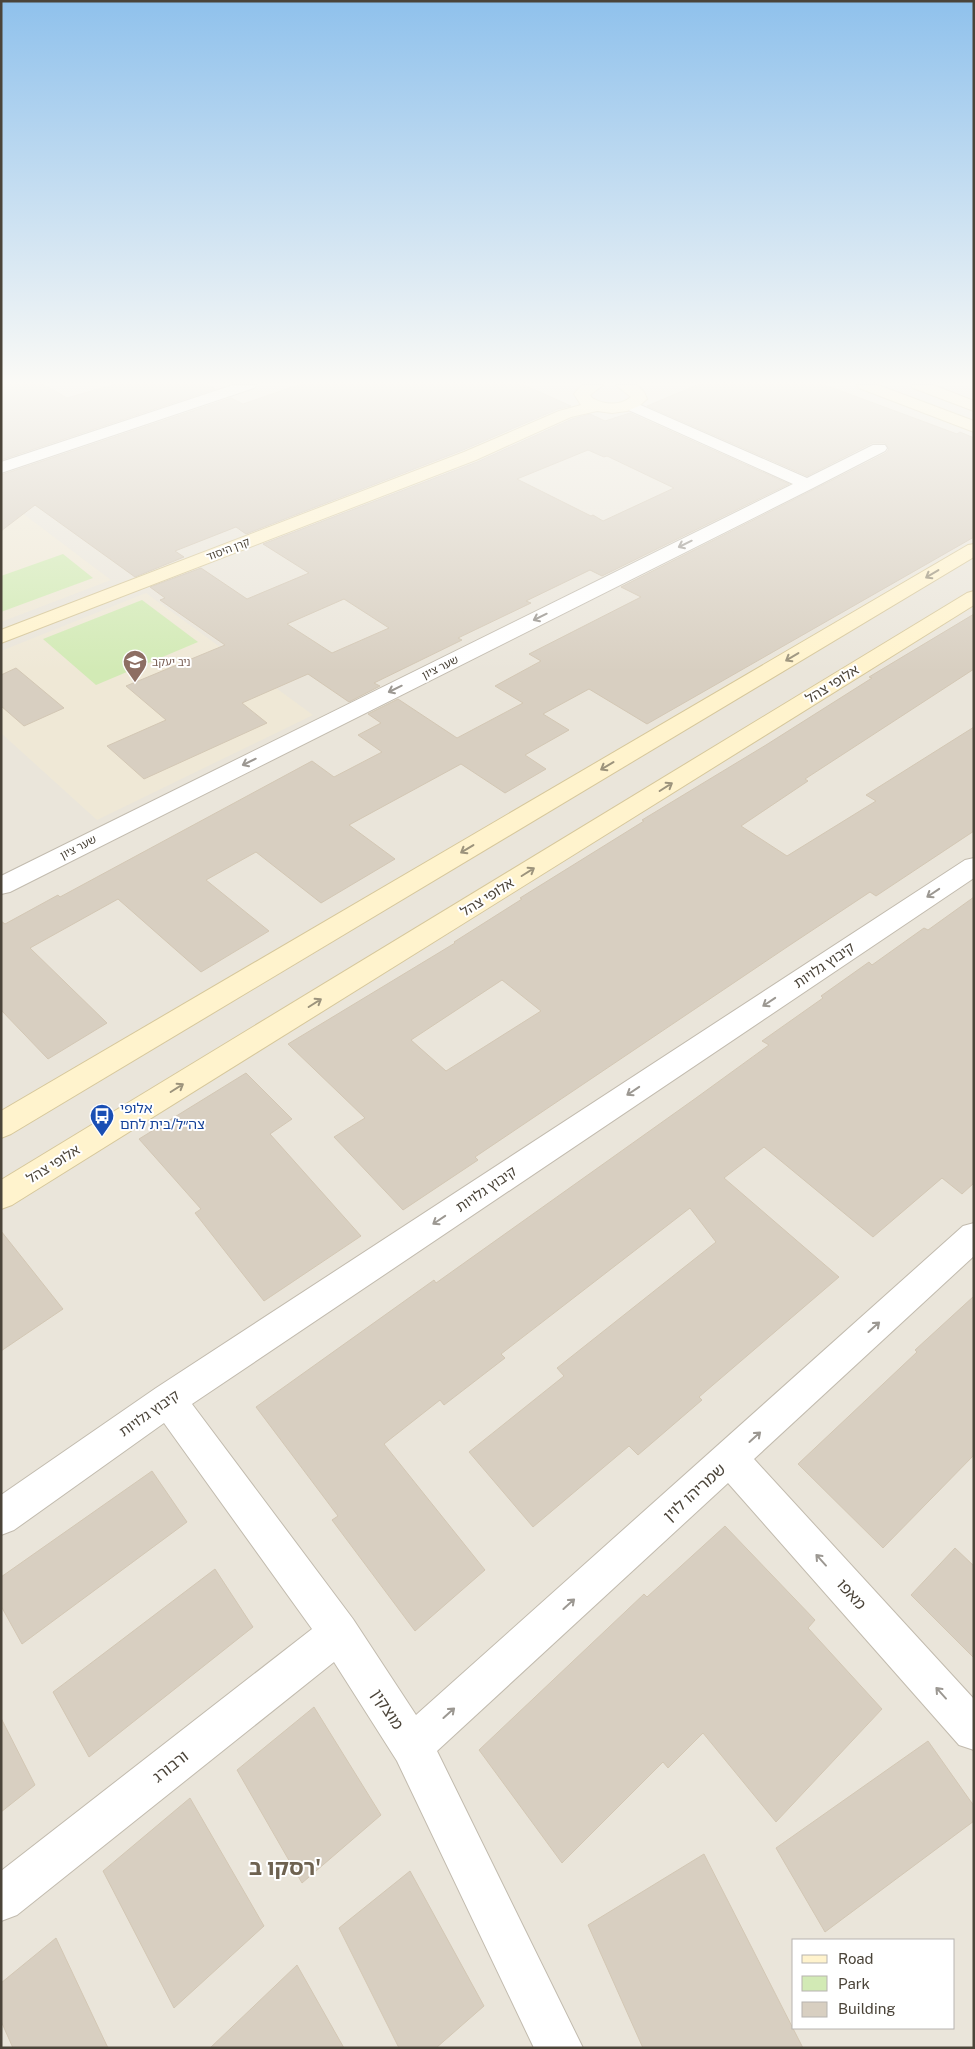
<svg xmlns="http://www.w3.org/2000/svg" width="975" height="2049" font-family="'Public Sans','Noto Sans Hebrew',sans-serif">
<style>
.residential{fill:#eae5da;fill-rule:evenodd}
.education{fill:#efe8d6}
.green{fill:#d2eab5}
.building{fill:#d8cfc1;stroke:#d3c7b4;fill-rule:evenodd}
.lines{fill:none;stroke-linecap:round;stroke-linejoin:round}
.street-casing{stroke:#c2bbae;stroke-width:2}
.secondary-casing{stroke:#d6c79b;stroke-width:2}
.street{fill:#fff;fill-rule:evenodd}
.secondary{fill:#fff3cd;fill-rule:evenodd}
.oneway{stroke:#9c9892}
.oneway2{stroke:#9c937c}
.labels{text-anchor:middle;stroke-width:4;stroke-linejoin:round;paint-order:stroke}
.far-street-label{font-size:11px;fill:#4b4439;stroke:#fff}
.far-education-label{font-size:11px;fill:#785e54;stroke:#fff;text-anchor:start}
.street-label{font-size:14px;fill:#4b4439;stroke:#fff}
.transit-label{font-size:14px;fill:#164399;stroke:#fff;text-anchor:start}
.near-street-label{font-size:16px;fill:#4b4439;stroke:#fff}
.near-district-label{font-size:22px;font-weight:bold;fill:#6e6250;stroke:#fff}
</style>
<rect width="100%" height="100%" fill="#f6f3ec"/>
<!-- residential -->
<path class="residential" d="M1,385H974V2048H1ZM794,1940H954V2028H794Z"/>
<!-- education -->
<g class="education">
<path d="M1,497L111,580L1,622Z"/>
<path d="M146,593L313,715L97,820L1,733V651Z"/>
</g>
<!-- green -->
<g class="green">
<path d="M63,554L93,578L1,612V576Z"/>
<path d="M142,600L198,642L96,685L43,639Z"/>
</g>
<!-- building -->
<g class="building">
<path d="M1,385H45L67,398L112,385H208L215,389L1,460Z"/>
<path d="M298,385H524L571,406L558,409L463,450L246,534L236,527L175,551L184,557L135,577L35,505L1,531V475L231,398L243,404Z"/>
<path d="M697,385H825L957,434L960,432L974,438V537L647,724L589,689L543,714L569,730L525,755L546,769L505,793L461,764L349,825L395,859L321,903L256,852L206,880L269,931L201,972L118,899L30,948L107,1023L48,1059L1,1010V921L5,924L58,895L60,897L312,761L334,777L382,752L358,735L381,723L368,714L398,699L457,738L523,703L495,686L541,661L529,654L641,597L621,587L886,453L889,449L885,443H872L807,476L647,406Z"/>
<path d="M630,413L789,484L602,576L590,570L526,601L531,603L458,638L462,640L374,683L380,686L349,702L308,674L242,703L267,723L144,779L107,746L166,720L126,686L225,645L160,600L165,598L150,587L201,568L247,599L309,573L263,544L477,462L572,419L590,414L605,421ZM588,450L604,457L607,456L674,488L603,521L593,515L591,516L517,479ZM344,599L389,628L332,653L287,624Z"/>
<path d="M974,614V669L805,779L808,781L741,826L787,856L876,801L866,795L974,727V831L876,896L870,892L790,945L475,1157L478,1160L403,1210L334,1137L365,1118L288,1044L455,943L454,942L522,899L520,898L644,821L642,820L766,745L872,678L869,677ZM502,980L541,1011L446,1071L411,1040Z"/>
<path d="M16,668L64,708L24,726L1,706V675Z"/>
<path d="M974,897V1183L962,1194L942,1178L873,1237L764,1147L724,1178L839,1277L699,1397L702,1400L638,1455L629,1446L533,1527L469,1452L564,1376L557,1368L716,1242L690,1208L501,1354L505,1358L444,1405L440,1400L384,1444L485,1570L415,1631L332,1520L338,1516L256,1407L434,1280L436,1283L696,1098L769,1045L762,1041L823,998L821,996L869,962L872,965L924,928L928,930Z"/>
<path d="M246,1073L292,1119L270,1134L361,1236L264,1301L195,1213L201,1209L139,1139Z"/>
<path d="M1,1231L63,1309L1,1351Z"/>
<path d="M974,1296V1455L883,1548L798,1464L917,1352L915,1350Z"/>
<path d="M152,1471L187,1522L22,1644L1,1606V1577Z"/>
<path d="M725,1526L815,1620L808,1628L882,1709L776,1822L703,1733L668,1768L663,1762L562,1863L479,1750L644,1594L647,1597Z"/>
<path d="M955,1548L974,1566V1658L911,1595Z"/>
<path d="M215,1569L253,1627L89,1757L53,1692Z"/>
<path d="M314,1707L381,1815L302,1883L237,1770Z"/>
<path d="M1,1718L35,1785L1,1812Z"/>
<path d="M928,1741L974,1806V1821L825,1932L776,1848Z"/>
<path d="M190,1798L264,1926L174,2008L103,1871Z"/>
<path d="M704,1854L803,2048H643L588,1925Z"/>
<path d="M410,1871L484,2006L436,2048H399L339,1928Z"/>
<path d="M56,1938L108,2048H13L1,2021V1983Z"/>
<path d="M297,1965L344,2048H210Z"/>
</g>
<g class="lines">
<defs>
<g id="street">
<path d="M233,385H256L254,388L1,473V462Z"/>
<path d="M629,400L807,478L873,445H885L887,448L885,451L813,488L10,892L1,894V876L793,484L624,408L621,405L624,402Z"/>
<path d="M974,858V878L192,1404L353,1619L416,1715L963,1226L974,1223V1256L754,1459L974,1699V1750L959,1745L728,1483L437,1751L583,2048H534L397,1761L334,1662L17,1915L1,1921V1871L312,1629L164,1423L14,1530L1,1535V1495L156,1388L965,860Z"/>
</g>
<g id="secondary">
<path d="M582,385H603L590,395L592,398C604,405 620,406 631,397L616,385H637L644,392L647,399L639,406L627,411L612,413L597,411L571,417L476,460L1,643V630L464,452L559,411L581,405L574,394Z"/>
<path d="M857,385H878L974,421V432L859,388Z"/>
<path d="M911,385H933L974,401V411L913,388Z"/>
<path d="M974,544V557L11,1134L1,1138V1111L968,545Z"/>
<path d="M974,591V605L12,1205L1,1209V1180L967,593Z"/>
</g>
</defs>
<!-- street casing -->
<use href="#street" class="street-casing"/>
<!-- secondary casing -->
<use href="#secondary" class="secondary-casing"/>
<!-- street -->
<use href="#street" class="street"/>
<!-- secondary -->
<use href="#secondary" class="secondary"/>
</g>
<!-- one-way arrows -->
<defs><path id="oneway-shaft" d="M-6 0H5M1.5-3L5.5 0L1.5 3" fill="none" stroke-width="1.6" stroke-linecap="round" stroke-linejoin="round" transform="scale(1.25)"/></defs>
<g class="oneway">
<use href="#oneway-shaft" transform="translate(685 544) rotate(154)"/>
<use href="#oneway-shaft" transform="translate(540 617) rotate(154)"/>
<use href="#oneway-shaft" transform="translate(395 689) rotate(154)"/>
<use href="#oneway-shaft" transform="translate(249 762) rotate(154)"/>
<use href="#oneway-shaft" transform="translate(933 893) rotate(146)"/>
<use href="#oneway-shaft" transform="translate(769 1002) rotate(146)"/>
<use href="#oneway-shaft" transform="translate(633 1091) rotate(146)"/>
<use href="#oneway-shaft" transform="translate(439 1220) rotate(146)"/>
<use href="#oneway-shaft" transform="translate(874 1327) rotate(-42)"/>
<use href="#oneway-shaft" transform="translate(755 1437) rotate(-42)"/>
<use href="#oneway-shaft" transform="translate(821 1560) rotate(-132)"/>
<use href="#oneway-shaft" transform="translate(569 1604) rotate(-42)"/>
<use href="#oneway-shaft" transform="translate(941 1693) rotate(-132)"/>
<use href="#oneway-shaft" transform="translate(449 1713) rotate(-42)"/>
</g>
<g class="oneway2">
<use href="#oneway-shaft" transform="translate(932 574) rotate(149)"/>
<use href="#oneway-shaft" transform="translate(792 657) rotate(149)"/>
<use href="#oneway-shaft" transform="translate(607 766) rotate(149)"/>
<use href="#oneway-shaft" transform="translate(666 787) rotate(-32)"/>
<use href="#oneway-shaft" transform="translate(467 849) rotate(149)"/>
<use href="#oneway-shaft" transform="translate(528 872) rotate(-32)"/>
<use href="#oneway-shaft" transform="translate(315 1003) rotate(-32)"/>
<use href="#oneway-shaft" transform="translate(177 1088) rotate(-32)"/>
</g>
<!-- sky -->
<linearGradient id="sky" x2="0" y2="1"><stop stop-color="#8fc1ec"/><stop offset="0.57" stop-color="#fbfaf6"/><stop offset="1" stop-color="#fbfaf6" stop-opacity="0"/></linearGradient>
<rect width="975" height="672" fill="url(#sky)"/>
<!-- icons -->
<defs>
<symbol id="school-pin" viewBox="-11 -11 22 30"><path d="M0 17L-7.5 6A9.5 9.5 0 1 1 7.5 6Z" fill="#8d6e63" stroke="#fff"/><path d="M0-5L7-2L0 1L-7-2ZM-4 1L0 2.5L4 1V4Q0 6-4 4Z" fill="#fff"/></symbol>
<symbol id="bus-pin" viewBox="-11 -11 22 30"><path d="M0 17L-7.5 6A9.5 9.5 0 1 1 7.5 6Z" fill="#1a4fb4" stroke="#fff"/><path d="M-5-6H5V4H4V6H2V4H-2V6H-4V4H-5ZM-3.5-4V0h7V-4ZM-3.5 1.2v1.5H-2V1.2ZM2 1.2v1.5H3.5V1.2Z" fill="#fff"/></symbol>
</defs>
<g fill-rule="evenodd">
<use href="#school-pin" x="121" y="648" width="28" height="38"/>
<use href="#bus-pin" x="88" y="1102" width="28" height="38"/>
</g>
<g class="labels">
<!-- far-street labels -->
<g class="far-street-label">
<text transform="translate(228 549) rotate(-21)" y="4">קרן היסוד</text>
<text transform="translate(440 667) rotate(-26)" y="4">שער ציון</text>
<text transform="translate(78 847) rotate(-27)" y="4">שער ציון</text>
</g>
<!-- far-education labels -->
<g class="far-education-label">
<text x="152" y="666">ניב יעקב</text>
</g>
<!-- street labels -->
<g class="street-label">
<text transform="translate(832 684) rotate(-32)" y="5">אלופי צהל</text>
<text transform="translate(487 897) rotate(-32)" y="5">אלופי צהל</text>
<text transform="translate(824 965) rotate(-34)" y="5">קיבוץ גלויות</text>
<text transform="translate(53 1164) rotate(-32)" y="5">אלופי צהל</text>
<text transform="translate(486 1189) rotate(-34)" y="5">קיבוץ גלויות</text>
<text transform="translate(149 1413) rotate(-35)" y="5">קיבוץ גלויות</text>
</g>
<!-- transit labels -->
<g class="transit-label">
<text x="120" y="1113">אלופי<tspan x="120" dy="16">צה״ל/בית לחם</tspan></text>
</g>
<!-- near-street labels -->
<g class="near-street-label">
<text transform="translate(694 1492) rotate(-42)" y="6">שמריהו לוין</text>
<text transform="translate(852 1594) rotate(48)" y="6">מאפו</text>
<text transform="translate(388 1709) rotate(57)" y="6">מוצקין</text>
<text transform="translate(170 1766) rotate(-38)" y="6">ורבורג</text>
</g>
<!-- near-district labels -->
<g class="near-district-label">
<text x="285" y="1875">רסקו ב'</text>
</g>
</g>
<!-- border -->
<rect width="975" height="2049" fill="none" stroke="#4b4439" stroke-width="5"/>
<!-- legend -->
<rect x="792" y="1939" width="162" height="90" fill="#ffffff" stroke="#b7b4b0"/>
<rect x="802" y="1955" width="25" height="8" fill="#fff3cd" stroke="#b7b4b0"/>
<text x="838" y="1964" font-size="15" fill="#4b4439">Road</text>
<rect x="802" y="1976" width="25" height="15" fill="#d2eab5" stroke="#b7b4b0"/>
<text x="838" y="1989" font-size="15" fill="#4b4439">Park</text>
<rect x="802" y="2002" width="25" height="15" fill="#d8cfc1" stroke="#b7b4b0"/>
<text x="838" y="2014" font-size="15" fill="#4b4439">Building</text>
</svg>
